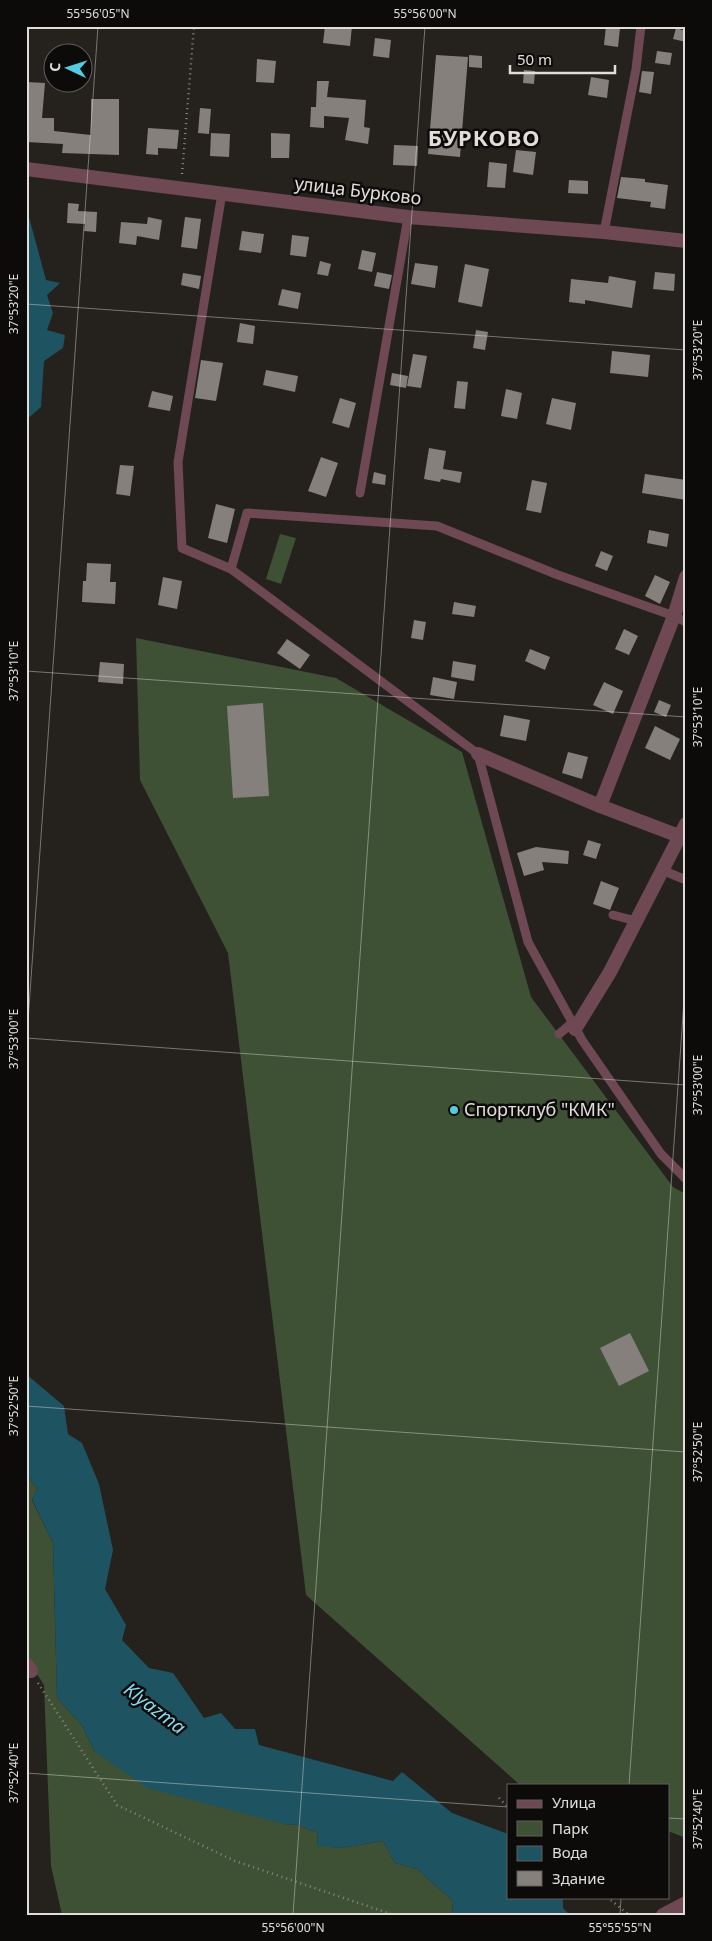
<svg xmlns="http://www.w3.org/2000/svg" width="712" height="1941" font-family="'Noto Sans',sans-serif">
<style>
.green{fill:#3e5135}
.water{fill:#1e5461}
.building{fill:#86807c}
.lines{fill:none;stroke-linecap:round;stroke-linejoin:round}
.path{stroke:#8c8885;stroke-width:2.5;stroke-dasharray:1 4;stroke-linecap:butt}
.service{stroke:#6e4853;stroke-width:9}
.minor{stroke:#6e4853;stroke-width:14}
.ticks{fill:none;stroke:#e0dddb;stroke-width:1;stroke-opacity:0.45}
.poi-dot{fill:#55cae0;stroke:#0d0b09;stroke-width:2}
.labels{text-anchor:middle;stroke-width:5;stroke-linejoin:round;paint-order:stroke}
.street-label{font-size:18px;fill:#e0dddb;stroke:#0d0b09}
.poi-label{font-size:18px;fill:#e0dddb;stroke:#0d0b09;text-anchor:start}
.water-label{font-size:19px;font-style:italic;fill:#84dbf2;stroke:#0d0b09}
.district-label{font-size:22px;font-weight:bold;letter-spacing:1px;fill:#e0dddb;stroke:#0d0b09}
.neatline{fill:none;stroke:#e0dddb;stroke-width:2}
.ticks-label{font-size:12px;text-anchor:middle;fill:#e0dddb}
</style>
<rect width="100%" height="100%" fill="#25211d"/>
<!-- green -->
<g class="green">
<path d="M280,534L296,538L281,584L266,579Z"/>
<path d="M136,638L336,678L462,752L531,997L673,1187L686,1194V1838L668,1831V1785H520L306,1595L228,953L140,780Z"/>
<path d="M26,1473L37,1489L32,1500L53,1543L57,1698L82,1725L94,1751L284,1824L298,1825L318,1833L317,1845L340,1848L383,1841L395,1863L417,1869L453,1901L452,1915H62L51,1866L44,1685L26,1657Z"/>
</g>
<!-- water -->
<g class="water">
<path d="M26,206L46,280L60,283L47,295L53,313L47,330L65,335L63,348L44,361L41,407L26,420Z"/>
<path d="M26,1374L64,1406L68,1434L82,1443L99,1484L113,1550L105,1589L126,1625L122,1640L149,1668L173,1673L204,1718L221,1713L235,1729H255L259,1745L393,1781L402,1772L452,1813L508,1834V1897H563V1908L570,1915H452L453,1901L417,1869L395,1863L383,1841L340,1848L317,1846L318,1833L298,1825L284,1824L147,1788L94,1751L82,1725L57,1698L53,1543L32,1499L37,1489L26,1473Z"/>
</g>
<!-- building -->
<g class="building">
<path d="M325,26H352L350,46L323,43Z"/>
<path d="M606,26L620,28L618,47L604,45Z"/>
<path d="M676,28L686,31V42L673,39Z"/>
<path d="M375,38L391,40L389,58L373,56Z"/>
<path d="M657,51L672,53L670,65L655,63Z"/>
<path d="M436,55L468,57L460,157L428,154Z"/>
<path d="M469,55L482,56V68L469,67Z"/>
<path d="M257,59L276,61L274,83L256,82Z"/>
<path d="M524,70L535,71L534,84L523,83Z"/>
<path d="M642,71L654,72L651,94L639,92Z"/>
<path d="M591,77L609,80L607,98L588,95Z"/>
<path d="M317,81H329L327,97L366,100L364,127L370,128L368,144L345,140L349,118L324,116V128L310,127L311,107H316Z"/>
<path d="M27,82L45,83L42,118H54V131L91,135V99H119V155L62,153L63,144L26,142Z"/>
<path d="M200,108L211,109L209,134L198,133Z"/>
<path d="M148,128L179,130L177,149L158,148V155L146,154Z"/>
<path d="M211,133L230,134L229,157L210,156Z"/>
<path d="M271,133L290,134L289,158H271Z"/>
<path d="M394,145L418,146L417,166L393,165Z"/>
<path d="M516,150L536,152L533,175L513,172Z"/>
<path d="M489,162L507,164L505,188L487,187Z"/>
<path d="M621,177L645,179V182L668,185L665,209L650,207L651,202L617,198Z"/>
<path d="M569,180L588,181V194L568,193Z"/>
<path d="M68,203L79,204L78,211L97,212L96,232L84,231L85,224L67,223Z"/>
<path d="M148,217L162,220L159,240L137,236L136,245L119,243L121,222L147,224Z"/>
<path d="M185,217L201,219L197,249L181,247Z"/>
<path d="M242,231L264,234L261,253L239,250Z"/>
<path d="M292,235L309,237L306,257L290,255Z"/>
<path d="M362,250L376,253L372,272L358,269Z"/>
<path d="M320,261L331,264L328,276L317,274Z"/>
<path d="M415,263L438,266L435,288L411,284Z"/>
<path d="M465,264L489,269L482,307L458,302Z"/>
<path d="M377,272L392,275L389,289L374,286Z"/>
<path d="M655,272L675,274L674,291L653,289Z"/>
<path d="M183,273L201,276L199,289L181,285Z"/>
<path d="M609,276L636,281L632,308L585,300V304L569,302L571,279L608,283Z"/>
<path d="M282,289L301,293L298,309L278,305Z"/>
<path d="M240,323L255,326L253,344L237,342Z"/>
<path d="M476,330L488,332L485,350L473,348Z"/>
<path d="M612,351L650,355L648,377L610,373Z"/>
<path d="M413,354L427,356L421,388L407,386Z"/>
<path d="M201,360L223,363L216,401L195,398Z"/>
<path d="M266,370L298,376L295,392L263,385Z"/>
<path d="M392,373L408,376L406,388L390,385Z"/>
<path d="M457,381L468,382L465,409L454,408Z"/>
<path d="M506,389L522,393L517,419L501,416Z"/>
<path d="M152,391L173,396L170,411L148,407Z"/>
<path d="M340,398L356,403L349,428L332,423Z"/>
<path d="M552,398L576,403L571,430L546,424Z"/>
<path d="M429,448L446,451L443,469L462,472L460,483L441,479L440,482L424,479Z"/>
<path d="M321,457L338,463L326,497L308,491Z"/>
<path d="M120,465L134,466L130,496L116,494Z"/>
<path d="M374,472L386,475L385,485L372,483Z"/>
<path d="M645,474L686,480V500L642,493Z"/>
<path d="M532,480L547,483L541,513L526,510Z"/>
<path d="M216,504L235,509L227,543L208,538Z"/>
<path d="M649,530L669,534L667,547L647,543Z"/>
<path d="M601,551L613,556L607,571L595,566Z"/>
<path d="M87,563L111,564L110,582H116L115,604L82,602L83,581H86Z"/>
<path d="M655,575L670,582L660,604L645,596Z"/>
<path d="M163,577L182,581L177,609L158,605Z"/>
<path d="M454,602L476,606L474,617L452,614Z"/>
<path d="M414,620L426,622L423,640L411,638Z"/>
<path d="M624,629L638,636L629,655L615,649Z"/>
<path d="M287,639L310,655L300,669L277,653Z"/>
<path d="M530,649L550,657L545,670L525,661Z"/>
<path d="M453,661L476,665L474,681L451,677Z"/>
<path d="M100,662L124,664L123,684L98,682Z"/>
<path d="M433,677L457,682L454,699L430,695Z"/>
<path d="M604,682L623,691L613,714L593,705Z"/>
<path d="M659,700L671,705L666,717L654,712Z"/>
<path d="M263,703L269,796L233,798L227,706Z"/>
<path d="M504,715L530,720L526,741L500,736Z"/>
<path d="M655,726L680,739L670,760L645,748Z"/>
<path d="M568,752L588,757L582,779L562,773Z"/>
<path d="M588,840L601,844L596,859L583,855Z"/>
<path d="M536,847L569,851L568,864L542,862L544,870L524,876L517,853Z"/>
<path d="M601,881L619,888L610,910L593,904Z"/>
<path d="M630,1333L649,1371L619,1386L600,1348Z"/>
</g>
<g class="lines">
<!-- path -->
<g class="path">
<path d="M182,174L194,26"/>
<path d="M38,1683L117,1805L235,1861L394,1915"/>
<path d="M499,1798L508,1807"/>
<path d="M607,1897L629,1915"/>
</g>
<!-- service -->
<g class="service">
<path d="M222,193L178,462L182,548L231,569L478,754L528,942L582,1040L661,1154L686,1179"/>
<path d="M604,232L636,69L641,26"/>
<path d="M360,493L408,217"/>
<path d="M231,569L247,513L437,526L558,575L674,616L686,622"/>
<path d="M662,870L686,880"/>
<path d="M613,915L636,921"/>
<path d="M559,1034L572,1023"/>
</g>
<!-- minor -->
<g class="minor">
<path d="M26,169L408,217L604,232L686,241"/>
<path d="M478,754L600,806L679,836"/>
<path d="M600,806L674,616L686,577"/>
<path d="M575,1029L610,972L686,824"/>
<path d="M26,1664L31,1671"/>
<path d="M663,1915L686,1903"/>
</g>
</g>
<!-- ticks -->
<path class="ticks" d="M26,304L686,350M26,671L686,717M26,1038L686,1085M26,1050L98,26M26,1406L686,1452M26,1773L508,1807M629,1785L686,972M668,1818L686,1819M293,1915L425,26M620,1915L621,1897"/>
<!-- markers -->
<circle class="poi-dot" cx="454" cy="1110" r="5"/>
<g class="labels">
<!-- street labels -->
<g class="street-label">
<text transform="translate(358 191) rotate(7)" y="6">улица Бурково</text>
</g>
<!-- poi labels -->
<g class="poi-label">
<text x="464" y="1116">Спортклуб "КМК"</text>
</g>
<!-- water labels -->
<g class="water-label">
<text transform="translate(155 1708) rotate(37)" y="7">Klyazma</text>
</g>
<!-- district labels -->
<g class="district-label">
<text x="484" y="146">БУРКОВО</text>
</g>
</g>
<!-- border -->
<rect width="712" height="1941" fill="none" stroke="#0d0b09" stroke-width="55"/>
<!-- legend -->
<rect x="507" y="1784" width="162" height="115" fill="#0d0b09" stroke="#615f5d"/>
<rect x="517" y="1800" width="25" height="8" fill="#6e4853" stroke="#615f5d"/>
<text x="552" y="1808" font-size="15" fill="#e0dddb">Улица</text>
<rect x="517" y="1821" width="25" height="15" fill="#3e5135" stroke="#615f5d"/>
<text x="552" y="1834" font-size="15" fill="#e0dddb">Парк</text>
<rect x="517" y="1846" width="25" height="15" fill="#1e5461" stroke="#615f5d"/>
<text x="552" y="1858" font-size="15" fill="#e0dddb">Вода</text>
<rect x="517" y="1871" width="25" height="15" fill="#86807c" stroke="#615f5d"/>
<text x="552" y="1884" font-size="15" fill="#e0dddb">Здание</text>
<!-- north arrow -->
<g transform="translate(68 68) rotate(274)"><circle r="24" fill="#0d0b09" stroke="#615f5d"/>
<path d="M0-4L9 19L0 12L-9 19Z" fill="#55cae0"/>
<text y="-8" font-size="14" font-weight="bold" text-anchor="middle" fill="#e0dddb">С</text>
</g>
<!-- scale -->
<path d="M510 65v8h105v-8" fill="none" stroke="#e0dddb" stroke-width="2.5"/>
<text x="517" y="65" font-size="15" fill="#e0dddb" stroke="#0d0b09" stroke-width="4" paint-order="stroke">50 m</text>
<rect x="28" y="28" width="656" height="1886" class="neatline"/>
<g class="ticks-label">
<text x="98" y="18">55°56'05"N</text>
<text x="425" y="18">55°56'00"N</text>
<text transform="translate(14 304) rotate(-90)" y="4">37°53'20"E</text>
<text transform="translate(698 350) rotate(-90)" y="4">37°53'20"E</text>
<text transform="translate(14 671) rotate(-90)" y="4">37°53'10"E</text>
<text transform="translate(698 717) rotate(-90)" y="4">37°53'10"E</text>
<text transform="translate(14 1039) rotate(-90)" y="4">37°53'00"E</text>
<text transform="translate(698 1085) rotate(-90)" y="4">37°53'00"E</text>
<text transform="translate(14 1406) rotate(-90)" y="4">37°52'50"E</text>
<text transform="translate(698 1452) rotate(-90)" y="4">37°52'50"E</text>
<text transform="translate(14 1773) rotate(-90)" y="4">37°52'40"E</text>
<text transform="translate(698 1819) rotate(-90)" y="4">37°52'40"E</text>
<text x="293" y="1932">55°56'00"N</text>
<text x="620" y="1932">55°55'55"N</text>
</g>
</svg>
